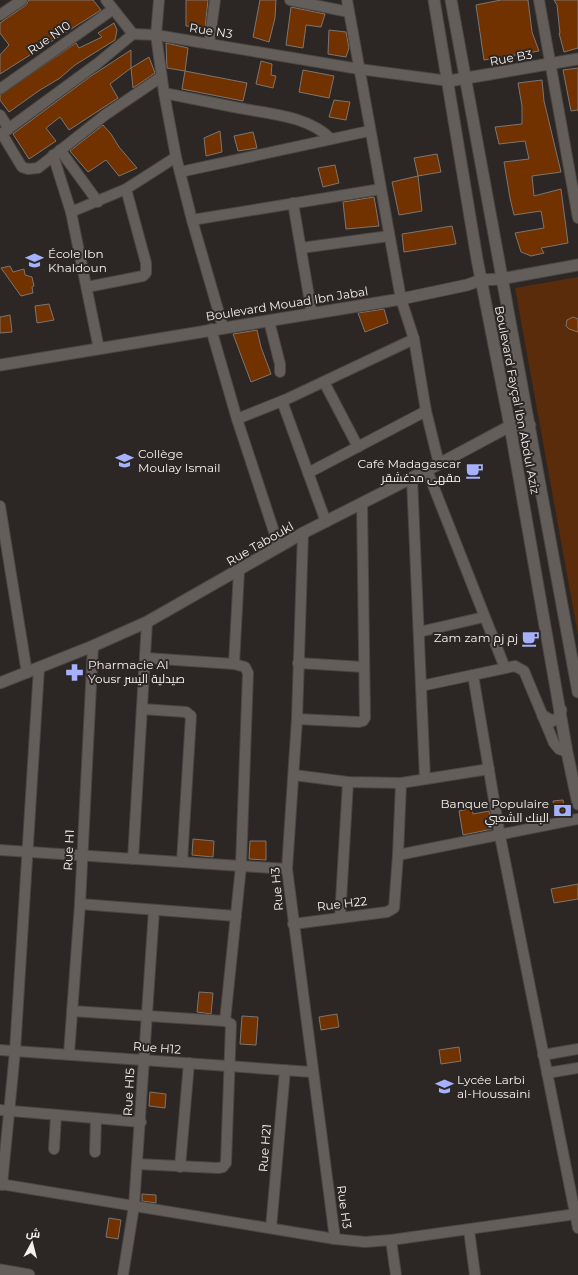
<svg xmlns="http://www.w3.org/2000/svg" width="578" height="1275" font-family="Montserrat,Cairo,sans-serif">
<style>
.green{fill:#5b2c0c}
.building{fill:#723200;stroke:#7b7571}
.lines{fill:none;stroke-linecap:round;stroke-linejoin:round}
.minor-casing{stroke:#4b4643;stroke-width:12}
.tertiary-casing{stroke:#4b4643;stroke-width:13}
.secondary-casing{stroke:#4b4643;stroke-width:13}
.minor{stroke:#645e5a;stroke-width:10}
.tertiary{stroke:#645e5a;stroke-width:11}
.secondary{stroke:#645e5a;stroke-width:11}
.labels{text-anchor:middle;stroke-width:4;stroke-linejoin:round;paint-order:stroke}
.street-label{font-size:12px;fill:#f4f0ee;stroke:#2c2724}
.poi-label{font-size:12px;fill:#f4f0ee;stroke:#2c2724;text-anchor:start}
</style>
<rect width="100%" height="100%" fill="#2c2724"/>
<!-- green -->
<path class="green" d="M578,277V635L515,288Z"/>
<!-- building -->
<g class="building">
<path d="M29,0H93L101,10L0,74V55L9,45L0,33V23L26,5Z"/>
<path d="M186,0H208L205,28L186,26Z"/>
<path d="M260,0H276L275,18L269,42L253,37Z"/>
<path d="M501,0H528L532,32L539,51L484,60L476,5Z"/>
<path d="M554,0H578V48L564,52L559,33H560L557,5Z"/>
<path d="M291,7L325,14L321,27L306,25L303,48L286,45Z"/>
<path d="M114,23L117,30L115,40L75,65L60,78L40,90L9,112L0,100V95L76,43L79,48L102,37L98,33Z"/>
<path d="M329,30L346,32L349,48L346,57L328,54Z"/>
<path d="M166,43L188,48L185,71L167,68Z"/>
<path d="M131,50V68L110,84L118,98L69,130L60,117L46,128L56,141L29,159L13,134L14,133L91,76Z"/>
<path d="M149,57L155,73L133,88L131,68Z"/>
<path d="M261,61L272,64L271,75L276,76L273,88L256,84Z"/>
<path d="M578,68V110L571,111L563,70Z"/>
<path d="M303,70L334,76L329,98L299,92Z"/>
<path d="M185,71L247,83L243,101L182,89Z"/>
<path d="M542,80L544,101L561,172L532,176L534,196L561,189L568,243L541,248L544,253L531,256L521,252L515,233L544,228L541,211L514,215L510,198L504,162L529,159L525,141L499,144L495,127L522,124V106L518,83Z"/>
<path d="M334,100L350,102L346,120L329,117Z"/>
<path d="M103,125L111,134L119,147L137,168L119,176L106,160L88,172L70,151Z"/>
<path d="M220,131L222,152L206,156L204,138Z"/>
<path d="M253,132L257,148L238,151L234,136Z"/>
<path d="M437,154L441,172L418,176L414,158Z"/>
<path d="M335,165L339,183L323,187L318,168Z"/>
<path d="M418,176L422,211L399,215L392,182Z"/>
<path d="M374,197L379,226L346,229L343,202Z"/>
<path d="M452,226L456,244L404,252L402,234Z"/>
<path d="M10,266L13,272L24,269L25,275L32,277L34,286L32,287L33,293L21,296L1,268Z"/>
<path d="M49,304L54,320L37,323L35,306Z"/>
<path d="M384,309L388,323L365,332L358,313Z"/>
<path d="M10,315L12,332L0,333V317Z"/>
<path d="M573,317L578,319V332L569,329L566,326L567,320Z"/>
<path d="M257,330L261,347L271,374L251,382L233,334Z"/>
<path d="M563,800L565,815L556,817L553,801Z"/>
<path d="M472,808L473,814L489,811L492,829L463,835L459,811Z"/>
<path d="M193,839L214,841L213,857L192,855Z"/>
<path d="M250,841H266V860L249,859Z"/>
<path d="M578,884V899L554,903L551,889Z"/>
<path d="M199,992L213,993L211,1014L197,1012Z"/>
<path d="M337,1014L339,1027L321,1030L319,1017Z"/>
<path d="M242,1016L258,1017L256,1045L240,1044Z"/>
<path d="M459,1047L461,1061L441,1064L439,1050Z"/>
<path d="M150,1092L166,1094L165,1108L149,1106Z"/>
<path d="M142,1194L156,1195V1203L142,1201Z"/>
<path d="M109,1218L121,1220L118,1239L106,1237Z"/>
</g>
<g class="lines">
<defs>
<g id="minor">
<path d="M106,0L133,34"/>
<path d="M159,0L156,35L164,93L176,157L192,220L223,327"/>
<path d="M290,0L349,12"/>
<path d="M347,0L401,299L414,339L426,411L439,464"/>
<path d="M539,0L578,218"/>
<path d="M0,15L22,0"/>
<path d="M209,44L215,0"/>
<path d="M0,89L112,10"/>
<path d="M164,93C189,98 214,103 239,108C270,114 308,116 331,139"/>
<path d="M0,115L9,129"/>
<path d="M2,134L22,167L28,169L38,168L105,115L161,77"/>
<path d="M0,135L98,63L133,34L156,35L359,69L449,81"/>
<path d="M60,150L98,202"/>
<path d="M53,155L71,212L99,349"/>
<path d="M180,172L369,131"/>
<path d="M293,203L312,314"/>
<path d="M71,212L126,189L176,157"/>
<path d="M192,220L381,189"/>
<path d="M301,248L389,236"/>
<path d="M87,287L143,276L146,273V263L126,189"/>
<path d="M269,321L280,364V372"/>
<path d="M211,329L237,419L279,547"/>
<path d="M324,382L358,447"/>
<path d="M282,401L326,522"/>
<path d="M237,419L287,399L414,339"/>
<path d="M427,470L505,668"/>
<path d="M308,473L426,411"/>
<path d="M412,478L425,779"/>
<path d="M0,506L27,673"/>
<path d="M303,533L297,719L287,869L335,1239"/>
<path d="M419,632L484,617"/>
<path d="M146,658L234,664L245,667L248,673L241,866L225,1021"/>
<path d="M298,663L364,667"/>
<path d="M234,664L239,571"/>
<path d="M473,675L500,836L578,1228"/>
<path d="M421,686L515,666L524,671L554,743L559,749L567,752"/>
<path d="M142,709L186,712L191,716L182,862"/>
<path d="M297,719L359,722L363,721L365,718L362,503"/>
<path d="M294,775L348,782L401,783L489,769"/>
<path d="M0,850L287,869"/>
<path d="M398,855L578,819"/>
<path d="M133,859L147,622"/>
<path d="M80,904L236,916"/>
<path d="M340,918L348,782"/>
<path d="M293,924L387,912L394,908L398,855L401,783"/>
<path d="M72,1011L225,1021L231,1024L226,1163L223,1167L218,1168L137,1164"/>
<path d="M0,1050L312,1072"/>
<path d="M69,1054L80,904L93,646"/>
<path d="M543,1055L578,1049"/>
<path d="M547,1073L578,1068"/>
<path d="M0,1110L141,1122"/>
<path d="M54,1149L56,1116"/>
<path d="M95,1152L96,1119"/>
<path d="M180,1167L189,1063"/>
<path d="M0,1184L335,1239L365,1242L391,1240L576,1214"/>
<path d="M2,1185L15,1051L39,668"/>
<path d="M271,1228L285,1070"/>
<path d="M469,1230L475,1275"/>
<path d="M391,1240L396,1275"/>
<path d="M123,1275L134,1206L154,910"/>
</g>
<g id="tertiary">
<path d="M449,81L578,59"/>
<path d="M0,683L93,646L147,622L303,533L439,464L510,426L530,425"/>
<path d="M0,1270L29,1275"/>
</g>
<g id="secondary">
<path d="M434,0L477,259L510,426L567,752L578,804"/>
<path d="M451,0L578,692"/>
<path d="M0,365L401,299L467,285L481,280L501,279L578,265"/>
<path d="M543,716L552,721L559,718L561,710"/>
</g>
</defs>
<!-- minor casing -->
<use href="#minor" class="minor-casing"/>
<!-- tertiary casing -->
<use href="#tertiary" class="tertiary-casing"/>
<!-- secondary casing -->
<use href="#secondary" class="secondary-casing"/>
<!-- minor -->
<use href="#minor" class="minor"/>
<!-- tertiary -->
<use href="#tertiary" class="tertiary"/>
<!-- secondary -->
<use href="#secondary" class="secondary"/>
</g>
<!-- icons -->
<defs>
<symbol id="school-bare" viewBox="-9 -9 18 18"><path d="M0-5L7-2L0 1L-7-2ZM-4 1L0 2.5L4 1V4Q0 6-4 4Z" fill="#a5b1fc" stroke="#2c2724" stroke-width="2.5" paint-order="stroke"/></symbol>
<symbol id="cafe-bare" viewBox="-9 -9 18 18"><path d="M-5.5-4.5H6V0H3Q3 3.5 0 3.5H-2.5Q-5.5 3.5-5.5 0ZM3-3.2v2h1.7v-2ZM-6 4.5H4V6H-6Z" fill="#a5b1fc" stroke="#2c2724" stroke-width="2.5" paint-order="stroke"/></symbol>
<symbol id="pharmacy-bare" viewBox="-9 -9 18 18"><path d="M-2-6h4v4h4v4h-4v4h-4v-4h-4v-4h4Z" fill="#a5b1fc" stroke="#2c2724" stroke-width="2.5" paint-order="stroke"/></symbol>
<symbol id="bank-bare" viewBox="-9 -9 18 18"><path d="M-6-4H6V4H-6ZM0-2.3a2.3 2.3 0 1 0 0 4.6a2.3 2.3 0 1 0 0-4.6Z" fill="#a5b1fc" stroke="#2c2724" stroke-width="2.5" paint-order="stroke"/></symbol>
</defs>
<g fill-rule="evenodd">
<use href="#school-bare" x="22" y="248" width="25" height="25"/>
<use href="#school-bare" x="112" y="448" width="25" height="25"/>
<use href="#cafe-bare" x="462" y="458" width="25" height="25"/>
<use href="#cafe-bare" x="518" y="626" width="25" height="25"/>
<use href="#pharmacy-bare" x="62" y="660" width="25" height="25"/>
<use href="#bank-bare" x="550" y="798" width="25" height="25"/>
<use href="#school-bare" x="432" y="1074" width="25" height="25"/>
</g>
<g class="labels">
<!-- street labels -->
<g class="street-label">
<text transform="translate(211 31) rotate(9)" y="4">Rue N3</text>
<text transform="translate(49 38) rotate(-35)" y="4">Rue N10</text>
<text transform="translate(511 58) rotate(-10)" y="4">Rue B3</text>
<text transform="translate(287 304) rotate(-9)" y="4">Boulevard Mouad Ibn Jabal</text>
<text transform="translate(517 400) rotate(79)" y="4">Boulevard Fayçal Ibn Abdul Aziz</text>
<text transform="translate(260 544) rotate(-30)" y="4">Rue Taboukl</text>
<text transform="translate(69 850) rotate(-87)" y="4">Rue H1</text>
<text transform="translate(277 889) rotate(-95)" y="4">Rue H3</text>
<text transform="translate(342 904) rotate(-7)" y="4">Rue H22</text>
<text transform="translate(157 1048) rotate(4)" y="4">Rue H12</text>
<text transform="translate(129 1092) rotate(-87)" y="4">Rue H15</text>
<text transform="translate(265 1148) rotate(-85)" y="4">Rue H21</text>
<text transform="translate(344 1207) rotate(82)" y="4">Rue H3</text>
</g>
<!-- poi labels -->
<g class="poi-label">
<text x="48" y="258">École Ibn<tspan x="48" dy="14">Khaldoun</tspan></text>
<text x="138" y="458">Collège<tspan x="138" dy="14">Moulay Ismail</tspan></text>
<text x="461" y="468" text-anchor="end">Café Madagascar<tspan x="461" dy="14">مقهى مدغشقر</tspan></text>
<text x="518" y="642" text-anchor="end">Zam zam زم زم</text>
<text x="88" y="669">Pharmacie Al<tspan x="88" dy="14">Yousr صيدلية اليسر</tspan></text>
<text x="549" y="808" text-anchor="end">Banque Populaire<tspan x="549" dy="14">البنك الشعبي</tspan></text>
<text x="457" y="1084">Lycée Larbi<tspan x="457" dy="14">al-Houssaini</tspan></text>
</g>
</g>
<!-- north arrow -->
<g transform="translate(32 1243) rotate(7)" stroke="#2c2724" stroke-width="3" paint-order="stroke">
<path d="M0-3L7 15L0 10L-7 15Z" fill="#f4f0ee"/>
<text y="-6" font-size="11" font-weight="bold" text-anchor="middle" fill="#f4f0ee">ش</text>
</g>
</svg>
